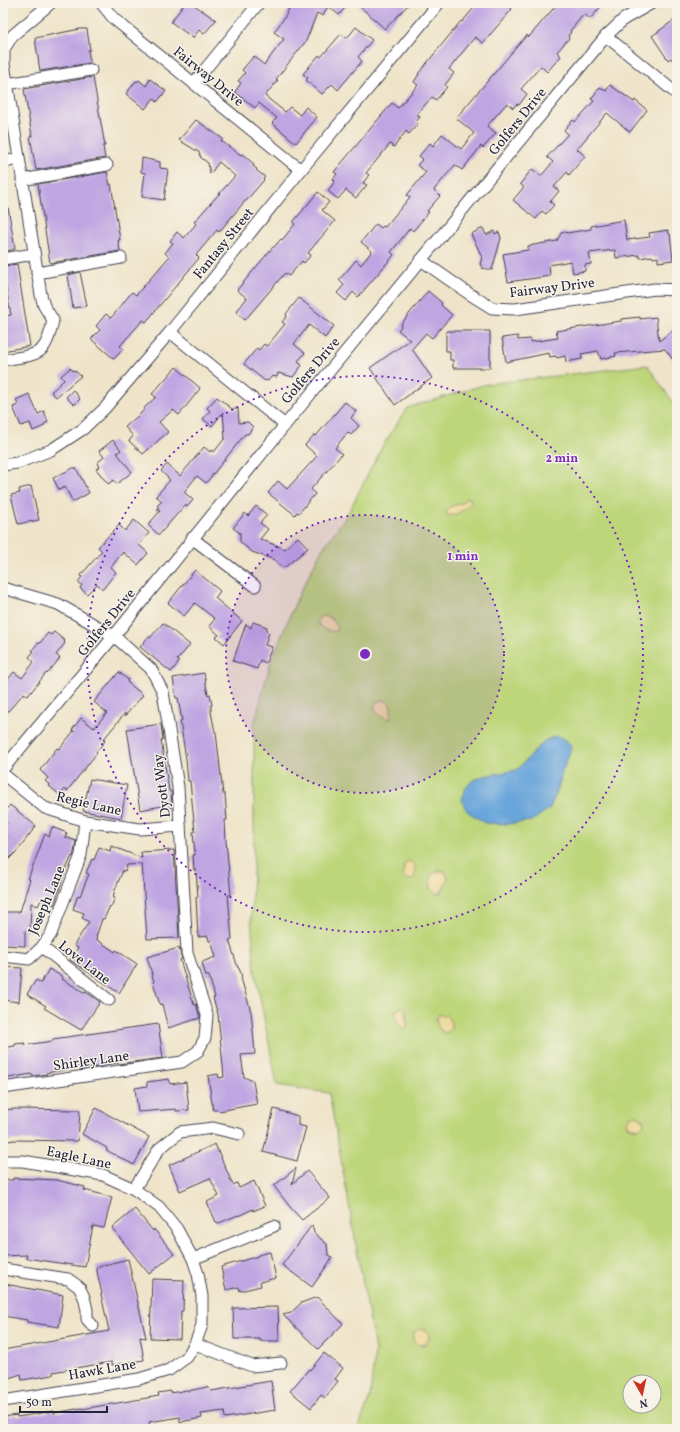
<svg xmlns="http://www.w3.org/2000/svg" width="680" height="1432" font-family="Vollkorn,serif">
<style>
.green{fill:#bed67a;stroke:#707c5a;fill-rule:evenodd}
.sand{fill:#eeda9e;stroke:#887e6c}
.water{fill:#69a5da;stroke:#46648a}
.building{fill:#bfa6e2}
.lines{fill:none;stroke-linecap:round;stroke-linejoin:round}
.minor-casing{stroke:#413f50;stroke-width:13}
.minor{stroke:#fff;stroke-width:11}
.ring{fill:none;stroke:#7b2cbf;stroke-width:2;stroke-dasharray:2 4}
.labels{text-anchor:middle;stroke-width:3;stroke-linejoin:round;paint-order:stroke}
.street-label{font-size:14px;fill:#22223b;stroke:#f7f3e8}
.centre{fill:#7b2cbf;stroke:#f7f3e8;stroke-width:2}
.ring-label{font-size:12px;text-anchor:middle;font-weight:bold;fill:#7b2cbf;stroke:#f7f3e8;stroke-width:3;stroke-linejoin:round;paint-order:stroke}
</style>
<rect width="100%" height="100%" fill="#f7f3e8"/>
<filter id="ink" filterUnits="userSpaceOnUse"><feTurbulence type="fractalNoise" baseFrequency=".025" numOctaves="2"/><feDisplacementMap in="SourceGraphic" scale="8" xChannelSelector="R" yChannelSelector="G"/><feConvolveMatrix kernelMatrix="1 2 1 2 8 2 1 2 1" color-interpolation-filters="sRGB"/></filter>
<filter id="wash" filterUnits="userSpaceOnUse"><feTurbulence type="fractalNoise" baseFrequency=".012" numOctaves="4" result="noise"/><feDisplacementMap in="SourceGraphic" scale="16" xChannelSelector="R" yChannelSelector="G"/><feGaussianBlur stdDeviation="0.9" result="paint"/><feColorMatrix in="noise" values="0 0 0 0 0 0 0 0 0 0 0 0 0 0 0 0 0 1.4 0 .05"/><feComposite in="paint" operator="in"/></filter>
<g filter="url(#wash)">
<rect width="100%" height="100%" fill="#efe4c9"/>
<!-- green -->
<path class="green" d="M647,365L677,408V1429H358L370,1397L375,1350L329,1093L277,1085L255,972L251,919L254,844V725L270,664L297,599L321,551L347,515L382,447L407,408L487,384ZM630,1382H654V1406H630Z"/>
<!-- sand -->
<g class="sand">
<path d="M467,498H470L471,501C468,508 454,518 447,515L446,512L449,507L462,503Z"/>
<path d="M322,616C330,616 334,620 337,627L336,631C328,632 319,629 317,620Z"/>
<path d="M383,700C394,703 391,710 390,719L379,715L374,708L375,704L378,701Z"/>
<path d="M410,861C416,865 416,871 414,878C409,880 406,881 403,876L404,866L407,862Z"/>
<path d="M438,871H445L448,879L441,893L437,894C430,890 429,881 432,874Z"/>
<path d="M402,1007L406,1010L407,1028L404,1029C396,1024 395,1018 396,1010Z"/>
<path d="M438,1015H446C451,1020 453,1025 449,1031L446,1033L440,1030L436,1021Z"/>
<path d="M636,1115L643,1119L644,1124C641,1130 635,1129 629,1127L627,1122L630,1116Z"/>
<circle cx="421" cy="1337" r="8"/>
</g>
<!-- water -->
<path class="water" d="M556,736L565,739L571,746L570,752L562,772L558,789L550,808L532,821L507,824L485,823L467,811L462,801L464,790L472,781L484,776L517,770L539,746L546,740Z"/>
<g id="blocks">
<!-- building -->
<g class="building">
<path d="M185,3H191L216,20L204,34L199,30L193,38L171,22Z"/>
<path d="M294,3H349L339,15L328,6L323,16L317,13L306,41L276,79L278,80L265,96L285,112L290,107L300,115L306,107L317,117L296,143L272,123L277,118L259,103L255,108L235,92L241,83L238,81L245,73L242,70L254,56L264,65L284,39L274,32L285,17L291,4L295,6L296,4Z"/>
<path d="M356,3H410L385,29Z"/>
<path d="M478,3H506L512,9L483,43L475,37L449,69L454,73L445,85L447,87L436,100L432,97L417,114L420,117L416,122L418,124L409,134L406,131L394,147L390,144L366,173L369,175L363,183L367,185L356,198L346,190L338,199L328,191L335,181L333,179L337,174L334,172L392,103L398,108L418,85L414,82L419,74H418L461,21L462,22Z"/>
<path d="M558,3H604L590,19L584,14L570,31L571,32L568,36L569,38L557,52L561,56L547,72L541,66L521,89L527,94L519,105L517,104L513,108L507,103L487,126L496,133L483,148L481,146L462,170L455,165L434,190L440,196L427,211L429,212L413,231L410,228L391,252L394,255L358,297L353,292L346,301L337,293L344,285L339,280L356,260L361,265L372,251L361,242L376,224L381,228L383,226L385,227L410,197L407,195L426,172L417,165L423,159L419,156L430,143L433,146L442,134L461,149L474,133L456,118L514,50L527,35L529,37Z"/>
<path d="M677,18V66L671,58L668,60L652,36Z"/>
<path d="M356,27L372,40L358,57L362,61L338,90L332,84L322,94L306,80L308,78L303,74L319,55L321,57L341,34L347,38Z"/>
<path d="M80,29H87L90,50H88L90,63L40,71L35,38Z"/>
<path d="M93,77L105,146H103L105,158L36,170L30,136H32L24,89Z"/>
<path d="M150,79L166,91L157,102L154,98L145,109L126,94L136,81L137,82L139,80L146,86Z"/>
<path d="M610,85L634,102L635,100L647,110L630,132L607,113L577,149L585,156L569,175L567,172L554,187L559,191L550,202L554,205L546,214L542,211L536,219L513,200L524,187L520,184L532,169L541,176L553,162L547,157L568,134L564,130L573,120L575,122L594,101L591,99L600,87L606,91Z"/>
<path d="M196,120L223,139L221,141L241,155L242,154L254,164L253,166L257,169L256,170L265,177L263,179L264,180L246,201H245L219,232L217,230L196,255L199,258L146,322L143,320L126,339L120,346L123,349L114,359L91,339L100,330L96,326L106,314L111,318L132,292L136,295L169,257L165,253L173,243L170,241L177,232L184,238L196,224L194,222L235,176L219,162L210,174L208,163L200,157L201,156L199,155L200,153L179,140Z"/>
<path d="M142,158L160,162V168L168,169L164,200L142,197L145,173L141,172Z"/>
<path d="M107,172L110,185L111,184L120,240H118L120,251L50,263L38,184Z"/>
<path d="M318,192L329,202L322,210L335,221L313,247L308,253L311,255L304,263L302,261L289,276L285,273L245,320L236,312L247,298L237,290L273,247H274L281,239L282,240L295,224L293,222Z"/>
<path d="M3,207H8L15,249L3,252Z"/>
<path d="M624,220L627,240L650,237L649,233L668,230L669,234H670L673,260L658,262V257L653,258L652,256L640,258L639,255L616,258L615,250L589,253L591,264L585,265V271L573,273L571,261L549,265L550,276L508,282L503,254L528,250V246L557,241L561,233L566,232L567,233L591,229V226Z"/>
<path d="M483,228L486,235L494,231L495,234L499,232L501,238L492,270L482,268L483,266L480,265L482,257L471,234Z"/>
<path d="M17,264L30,346L3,351V316L11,315L5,283L6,278L4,266Z"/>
<path d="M80,272L87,306L73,308L68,275Z"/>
<path d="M428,291L442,303L441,305L452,315L432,338L426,333L412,349L432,378L395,405L370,368L410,340L398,330L402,325L401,324Z"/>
<path d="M299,298L334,326L325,338L309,325L294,344L305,353L298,361L302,365L293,377L278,373L277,377L272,376L268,381L266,380L265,381L244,364L257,348L259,350L264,344L267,346L285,324L282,322L287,316L286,314Z"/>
<path d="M640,317V319L656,317L659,341L677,327V365L665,349L615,353L616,356L601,359L598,351L581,354L582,359L566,362L565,356L557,358L556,356L550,357L549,353L506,362L502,338L518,336V340L531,339V342L558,338L556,331L621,321V319Z"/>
<path d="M446,331H490V368H453V360H450V351H446Z"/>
<path d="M176,367L200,388L199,390L179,415L173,410L159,422L168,432L143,454L129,441L133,436L125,427L139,415L144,410L145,407L156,397L152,394Z"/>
<path d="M70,368L73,371L74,370L81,376L56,397L51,392L64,380L61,376Z"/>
<path d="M73,390L80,399L74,405L66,397Z"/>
<path d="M29,394L38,414L44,411L48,422L44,424V426L33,431L30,423L21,426L13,407L18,405L16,400Z"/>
<path d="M217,397L232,409H238L239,423L248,422L253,427L248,434H245L206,483L197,476L184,492L193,500L187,507L185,505L159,535L148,525L160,511L157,509L159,508L157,506L162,501L156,496L170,480L161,471L167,464L180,476L204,447L210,452L211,450L214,452L225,438L223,412L212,426L203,419L210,411L207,408Z"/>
<path d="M345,402L356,411L351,418L359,426L351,435L348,432L335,448L342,454L311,489L315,494L299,513L297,512L295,515L268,493L278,481L287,489L317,456L305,445L314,435L316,436Z"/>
<path d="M113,440L121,450L117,453L132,472L117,484L114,480L108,484L96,469L100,466L97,463L104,457L99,451Z"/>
<path d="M73,468H76L89,493L73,502L65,487L59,490L53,478Z"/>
<path d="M31,486L39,520L18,524L11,495L20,493L19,489Z"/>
<path d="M256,506L267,515L260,523L268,529L260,539L285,549L298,537L308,548L284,568L282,566L281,567L275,560L252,552L240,542V533L233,528L245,513L248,516Z"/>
<path d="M134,520L149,533L139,545L148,553L138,565L123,552L111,567L116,572L103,589L97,584L87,594L80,588L82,585L78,582L82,577L80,576L102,551L98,547L119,525L125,531Z"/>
<path d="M195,570L220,591L215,598L242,621L224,644L216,637L219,635L209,626L215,619L195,603L184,616L168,603Z"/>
<path d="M253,622L267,627L266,631L269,633L265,645L272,647L266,663L260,660L257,669L233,661L246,624L251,628Z"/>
<path d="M163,623L190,645L177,660L179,662L171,672L140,647L148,637L150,638Z"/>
<path d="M54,632L65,641L64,642L65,643L56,655L60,658L47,674L46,673L28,696L24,693L3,717V685L14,672L22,678L34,662L29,657L34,651L32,650L38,643L39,644L48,633L51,635Z"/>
<path d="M119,672L128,680L127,682L143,695L125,716V713L103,740L105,741L96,752L97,753L67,791L65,789L60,795L49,786L50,785L45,781L48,778L40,770L57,748L59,749L74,731L72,730L81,718L94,728L107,713L94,702Z"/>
<path d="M204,673L208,695L210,694L212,705H211V712L215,732H216L223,794H225L227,820H225L226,841L231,895H228L232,939L229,940L238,968H239L242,977L241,978L251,1012L253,1031L255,1054L241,1055L244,1077L253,1081L257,1104L219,1111L218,1110H213L208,1076L218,1074L219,1078L224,1077L218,1014L213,998L215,997L209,976H206L202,962L216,957L211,941H209L208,936L198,937L196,897H198L196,870H194L193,855H195L193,832H195L190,781H188L186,759L180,721H182L178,698H176L173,678Z"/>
<path d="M161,724L163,740H161L169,791H171L172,807L163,808L162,806L140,810L127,729Z"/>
<path d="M90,779L127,785L121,818L83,811Z"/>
<path d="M10,805L36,826L16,852L3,865V841L7,836L3,832V828L7,823L3,819V813Z"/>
<path d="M52,827L67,833L65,837L76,841L74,853L73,857L72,856L66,869L54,905L41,900L38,906L31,903L30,931H25V946L3,945V912H20L30,879H28L45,834L49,837Z"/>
<path d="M111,846L142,858L141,852L174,850L179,938L147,939L142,864L127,865L125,871L123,870L115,890L113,897L115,898L111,907L110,906L104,919H102L96,937L97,938L96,939L115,952L116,950L137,964L119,993L70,960L78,948L74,945L89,922L82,918L84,913L73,909L78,895L80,896L89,874L86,873L92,859L94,860L99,847L110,851Z"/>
<path d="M179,948L182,959L180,960L194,1005L196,1004L200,1018L168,1028L162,1004L160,1005L153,982L154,981L151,973L152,974L147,957Z"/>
<path d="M6,967L22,968L19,1002L3,1000V975H5Z"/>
<path d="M49,969L63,977L62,979L85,993L86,992L100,1002L81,1030L44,1008L46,1006L27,994L36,980L41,983Z"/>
<path d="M158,1024L163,1058L118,1064L117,1063L80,1070V1067L46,1073L47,1074L32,1076L31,1074L3,1079V1051L8,1050V1047L15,1046V1044L25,1043V1045L53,1041V1039Z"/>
<path d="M169,1079L170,1084L186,1082L189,1110L176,1111V1109L138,1112L135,1088L147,1086V1082Z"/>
<path d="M96,1108L149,1137L134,1165L106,1150L107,1148L82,1134Z"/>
<path d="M14,1109L80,1110L78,1141L14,1140L3,1142V1110Z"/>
<path d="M274,1109L298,1116V1125L306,1127L297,1161L263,1152Z"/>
<path d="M215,1144L233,1185L237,1183L239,1188L254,1181L265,1206L253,1211V1209L238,1216V1215L219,1223L216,1222L207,1202L219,1196L210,1178L180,1191L169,1165Z"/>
<path d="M296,1168L292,1184L307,1171L330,1198L302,1220L290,1207L274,1186Z"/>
<path d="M13,1178L57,1180L85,1187L84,1190L112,1197L104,1228L93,1226L85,1267L26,1258L27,1255L3,1256V1180H13Z"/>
<path d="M135,1209L153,1231L154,1229L174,1254L149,1274L112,1228Z"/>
<path d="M312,1225L314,1233L327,1244L328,1255L332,1258L312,1287L282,1265Z"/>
<path d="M270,1252L276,1278L260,1282L261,1286L240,1291L239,1287L226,1290L221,1267L258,1256V1255Z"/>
<path d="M128,1259L146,1338L140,1337L144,1360L112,1365V1362L81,1367L53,1372V1375L22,1380L21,1374L3,1380V1350L109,1331L101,1294H102L96,1267Z"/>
<path d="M152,1279L184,1280L183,1311H181L180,1339L150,1338Z"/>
<path d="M5,1284L63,1295L59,1327L27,1322V1320L3,1316V1295Z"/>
<path d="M317,1297L343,1324L318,1349L283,1315L291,1313L301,1303Z"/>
<path d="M278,1307L279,1341H260V1339H234L233,1308Z"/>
<path d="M324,1353L343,1368L335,1379L338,1381L325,1398L321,1395L311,1408L290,1391L309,1369L310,1370Z"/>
<path d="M271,1381L275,1410L225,1418L224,1411L201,1414L202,1418L180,1422V1417L149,1422L150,1427L140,1429H4L3,1417L17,1415V1417L54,1411V1413L82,1408V1409L159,1396L158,1393L171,1391L172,1393L187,1390L188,1391L207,1387L211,1391Z"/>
</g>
</g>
</g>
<g filter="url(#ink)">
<use href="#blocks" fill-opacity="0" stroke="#413f50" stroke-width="1"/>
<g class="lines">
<defs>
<g id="minor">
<path d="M101,3L114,19L301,170"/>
<path d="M606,36L677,94"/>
<path d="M194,83L259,3"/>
<path d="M7,84L91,70"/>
<path d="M3,162L19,159"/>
<path d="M22,180L107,165"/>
<path d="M3,259L34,254"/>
<path d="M421,260L468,293L492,308L515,309L655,289L677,290"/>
<path d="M37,273L121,258"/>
<path d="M170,332L285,425"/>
<path d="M3,360C37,354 46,358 53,320L44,306L41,295L4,64V49L13,35L51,3"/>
<path d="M3,465L17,463L51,450L83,429L105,408L170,332L301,170L439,3"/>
<path d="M192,538L255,586"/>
<path d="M3,588L58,604L114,636L151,669L163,692L178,787L187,953L207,1015L205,1038L198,1051L182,1062L3,1088"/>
<path d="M3,769L114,636L285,425L606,36L624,19L652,3"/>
<path d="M3,774L45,808L85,821L140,829L180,826"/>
<path d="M42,947L109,1000"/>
<path d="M3,956L29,959L42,947L51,934L81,855L85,821"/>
<path d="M3,1161H23L103,1175L134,1189L159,1207L177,1229L193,1259L198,1274L202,1296V1325L195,1344L187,1357L169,1370L139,1379L3,1401"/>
<path d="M134,1189L159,1149L180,1132L213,1128L239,1134"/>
<path d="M193,1259L274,1226"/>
<path d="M3,1269L68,1279L79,1287L84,1297L87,1310V1319L93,1326"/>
<path d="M195,1344L252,1366L281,1363"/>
</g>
</defs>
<!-- minor casing -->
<use href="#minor" class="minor-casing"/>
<!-- minor -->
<use href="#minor" class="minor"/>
</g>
</g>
<!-- distance rings -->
<circle cx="365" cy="654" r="139" fill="#7b2cbf" fill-opacity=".12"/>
<g class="ring">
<circle cx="365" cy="654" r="139"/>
<circle cx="365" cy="654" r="278"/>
</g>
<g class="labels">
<!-- street labels -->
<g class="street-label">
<text transform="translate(209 76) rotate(39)" y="5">Fairway Drive</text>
<text transform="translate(517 121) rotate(-51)" y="5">Golfers Drive</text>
<text transform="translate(223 243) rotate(-51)" y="5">Fantasy Street</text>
<text transform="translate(552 287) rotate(-7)" y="5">Fairway Drive</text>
<text transform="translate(310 370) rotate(-50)" y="5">Golfers Drive</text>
<text transform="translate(106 622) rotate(-51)" y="5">Golfers Drive</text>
<text transform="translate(161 786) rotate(-97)" y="5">Dyott Way</text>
<text transform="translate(89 803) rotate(13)" y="5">Regie Lane</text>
<text transform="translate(46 900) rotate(-67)" y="5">Joseph Lane</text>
<text transform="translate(85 962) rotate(38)" y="5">Love Lane</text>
<text transform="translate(91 1060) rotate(-8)" y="5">Shirley Lane</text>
<text transform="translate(79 1157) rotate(12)" y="5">Eagle Lane</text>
<text transform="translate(102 1369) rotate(-10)" y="5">Hawk Lane</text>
</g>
</g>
<circle cx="365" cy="654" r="6" class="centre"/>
<g class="ring-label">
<text x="562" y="462">2 min</text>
<text x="463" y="560">1 min</text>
</g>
<!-- margin -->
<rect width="680" height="1432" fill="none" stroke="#f7f3e8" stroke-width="16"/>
<!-- north arrow -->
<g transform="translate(642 1394) rotate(171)"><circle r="19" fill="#f7f3e8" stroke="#a29fa3"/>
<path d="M0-3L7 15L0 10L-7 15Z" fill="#c8321e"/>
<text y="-6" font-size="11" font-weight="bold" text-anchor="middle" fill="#22223b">N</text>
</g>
<!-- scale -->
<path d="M20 1406v6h87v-6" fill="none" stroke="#22223b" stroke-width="2"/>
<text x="26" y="1406" font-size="12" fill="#22223b" stroke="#f7f3e8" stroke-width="3" paint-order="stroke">50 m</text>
</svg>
